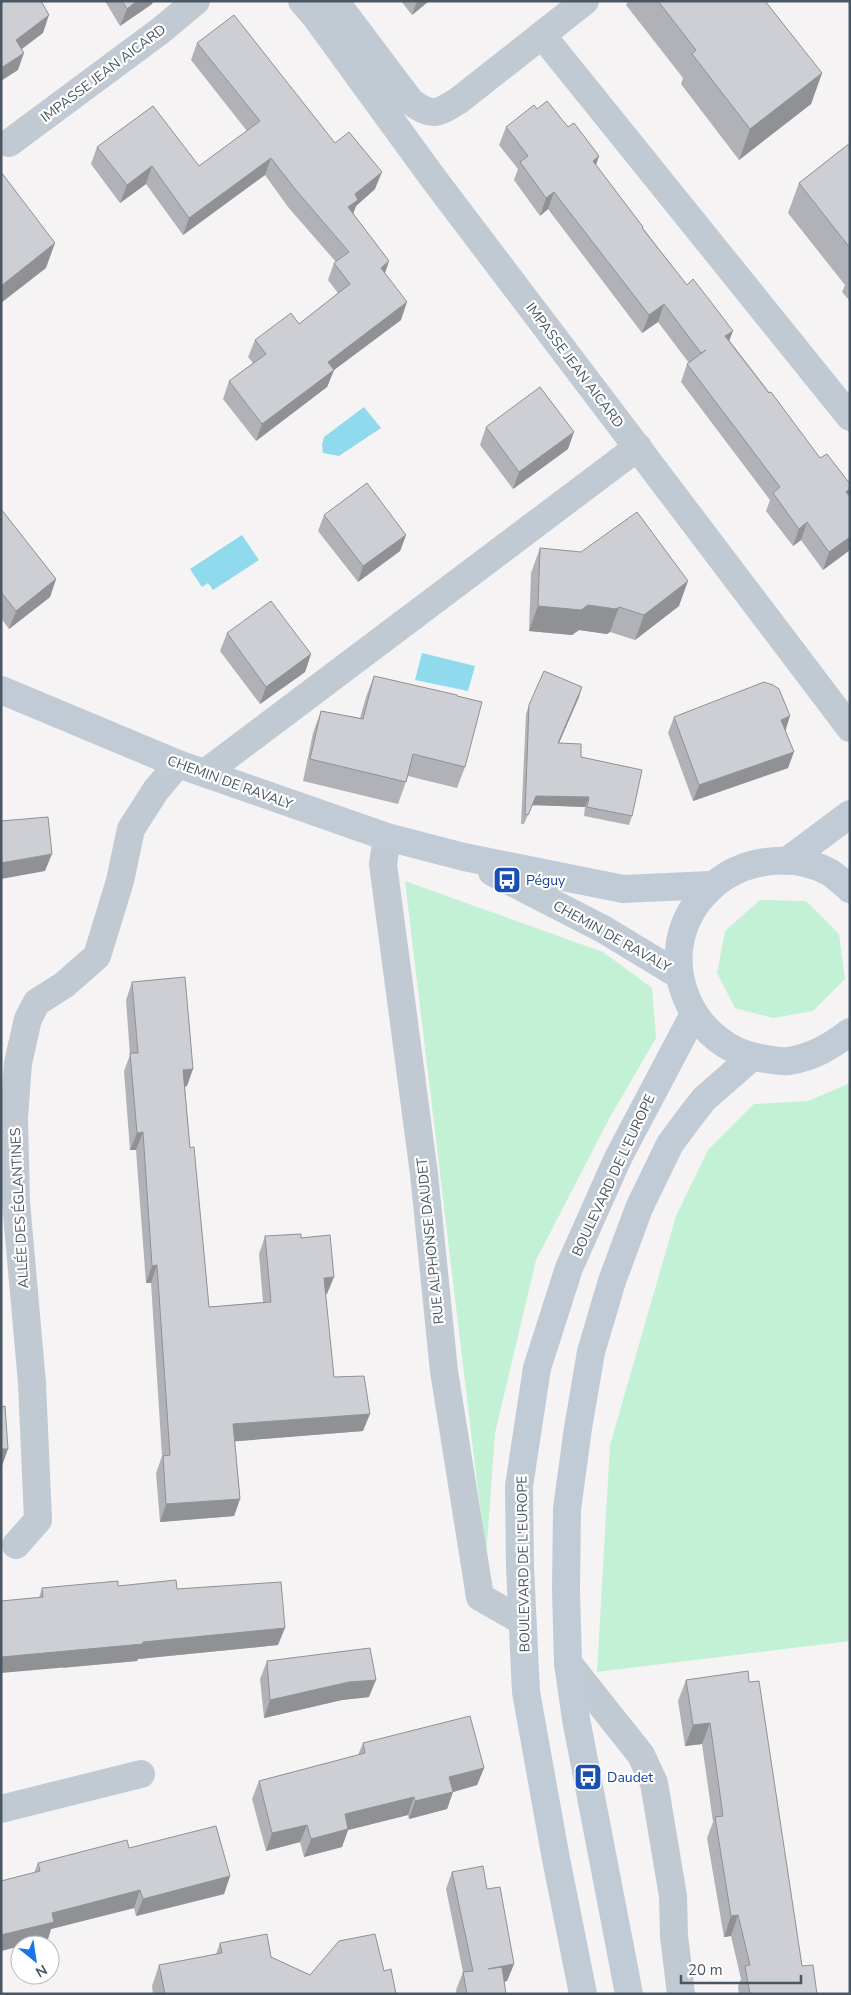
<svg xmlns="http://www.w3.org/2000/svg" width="851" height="1995" font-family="'Nunito Sans',sans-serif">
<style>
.green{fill:#c3f1d5}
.water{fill:#90daee}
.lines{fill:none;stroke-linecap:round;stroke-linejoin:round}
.street{stroke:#c1cad2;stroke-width:28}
.secondary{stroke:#c1cbd6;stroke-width:28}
.wall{fill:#b0b2b7}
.shaded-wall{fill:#909195}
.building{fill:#cdcfd5;stroke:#909195}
.labels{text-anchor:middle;stroke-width:4.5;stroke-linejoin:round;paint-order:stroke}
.street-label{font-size:14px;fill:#4a5661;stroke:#fff}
.transit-label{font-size:14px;fill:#164399;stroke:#fff;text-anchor:start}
</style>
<rect width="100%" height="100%" fill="#f5f3f3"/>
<!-- green -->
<g class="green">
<path d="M405,881L603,952L652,988L656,1038L610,1117L536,1260L495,1433L486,1557Z"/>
<path d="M760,900L806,901L839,934L845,979L813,1011L773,1018L735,1008L717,973L725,931Z"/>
<path d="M850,1083V1641L597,1672L610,1445L676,1216L708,1150L754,1104L808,1101Z"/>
</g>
<!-- water -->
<g class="water">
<path d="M364,407L381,428L339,456L323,453L322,445L324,437Z"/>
<path d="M242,535L259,560L213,590L208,583L202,587L190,569Z"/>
<path d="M422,653L475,666L468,691L415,680Z"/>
</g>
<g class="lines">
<!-- street -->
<g class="street">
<path d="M302,1L315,16L433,178L850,728"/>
<path d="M335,1L411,102C433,117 437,114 458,101L585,1"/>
<path d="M542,35L850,417"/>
<path d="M9,143L160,31L196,1"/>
<path d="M205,773L638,447"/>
<path d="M387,837L383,864L424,1174L444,1371L480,1597L522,1621"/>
<path d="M16,1545L38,1520L32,1383L16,1202L14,1118L18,1063L28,1019L37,1002L64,985L97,956L120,881L131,829L156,790L178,764"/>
<path d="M568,1663L641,1755L654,1783L673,1896L674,1936L681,1994"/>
<path d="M1,1809L141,1774"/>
</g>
<!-- secondary -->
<g class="secondary">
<path d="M1,690L178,764L387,837L464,857L623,889L711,885"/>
<path d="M787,861L850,814"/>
<path d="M492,872L603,929L679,975"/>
<path d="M850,889C843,883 836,876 829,872C805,859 777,858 751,865C729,871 714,883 699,900C652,960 691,1050 766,1059C773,1060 781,1062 789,1061C813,1057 830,1047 850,1032"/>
<path d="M583,1994L556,1859L526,1692L520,1567L519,1486L537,1368L569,1268L618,1158L694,1014"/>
<path d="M629,1994L576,1719L568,1663L566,1590L567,1509L578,1428L591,1352L612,1281L639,1208L670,1144L690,1117L704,1099L752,1057"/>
</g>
</g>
<!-- wall -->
<g class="wall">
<path d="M105,1H153L152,4L120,26Z"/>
<path d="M401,1H429L412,15Z"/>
<path d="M628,1H765L822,73L811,104L739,160L681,84L683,78L626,5Z"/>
<path d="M197,43L335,143L375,189L356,206L353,213L389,261L385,273L401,320L334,370L327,387L256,441L223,399L229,381L253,363L248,357L255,340L299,324L338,293L328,280L334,263L336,262L288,207L265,175L183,235L146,184L120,203L91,164L97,147L199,166L247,131L191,60Z"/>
<path d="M537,109L568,127L599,156L596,165L643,227V228L850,497V550L823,570L801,540L793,546L766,511L770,500L681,382L687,364L689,363L658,322L642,333L548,209L540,216L514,180L518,169L499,145L506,127Z"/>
<path d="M850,143V301L842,292L845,285L788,213L799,183Z"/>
<path d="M486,427L568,449L513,489L480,445Z"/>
<path d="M1,509L56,579L50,597L9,629L1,618Z"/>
<path d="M324,515L406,535L400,551L358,582L318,531Z"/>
<path d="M540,548L679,606L635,640L610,632L607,634L579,630L572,635L529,631L531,573Z"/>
<path d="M227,633L311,654L305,672L260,704L220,651Z"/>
<path d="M374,676L465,767L457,788L408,776L398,804L303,781L313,733L321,711L360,718L366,697Z"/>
<path d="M579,697L559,743L581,757L632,816L629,825L584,816L585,807L532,805L524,824H521L526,714L529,705Z"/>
<path d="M674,717L785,731L788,768L693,801L668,733Z"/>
<path d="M132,982L187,1086L185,1087L190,1148L209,1307L263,1302L259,1254L265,1236L301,1238L327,1294H325L334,1377L363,1431L235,1441L240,1499L234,1516L160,1522L156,1473L162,1456L151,1283H146L136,1150H130L124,1071L130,1055L126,1000Z"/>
<path d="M118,1586L177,1589L278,1645L138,1659L137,1661L63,1668L39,1598L42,1588Z"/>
<path d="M267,1661L369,1697L342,1700L264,1718L260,1679Z"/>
<path d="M686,1680L749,1682L802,1966L817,1994H739L738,1987L741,1979L731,1936L724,1937L707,1838L713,1822L702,1744L685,1746L678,1701Z"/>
<path d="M363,1743L484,1768L477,1785L453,1792L447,1809L409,1819L408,1815L348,1830L342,1847L304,1857L300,1842L266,1851L252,1799L259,1781L358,1755Z"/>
<path d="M129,1848L230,1876L224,1894L136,1916L134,1908L51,1929L48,1939L25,1945H20V1946L1,1951L38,1863Z"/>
<path d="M452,1872L487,1889L514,1964L507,1981L504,1982L506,1994H457L456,1990L463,1972L446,1889Z"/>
<path d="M220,1943L271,1957L310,1975L384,1971L396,1994H153L152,1986L159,1965L216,1954Z"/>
</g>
<!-- shaded-wall -->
<g class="shaded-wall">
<path d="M137,1H153L152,4L120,26L127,9Z"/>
<path d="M417,1H429L412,15Z"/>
<path d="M49,15L43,33L10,58L16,40Z"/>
<path d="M24,53L18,70L1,81V68Z"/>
<path d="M822,73L811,104L739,160L750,129Z"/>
<path d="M599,156L593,173V161Z"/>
<path d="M271,158L265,175L183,235L189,218Z"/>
<path d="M152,166L146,184L120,203L127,185Z"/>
<path d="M382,172L375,189L356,206L352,217L348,207L355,194Z"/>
<path d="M554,192L548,209L540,216L546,198Z"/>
<path d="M55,243L46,268L1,303V286Z"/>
<path d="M389,261L383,278L381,268Z"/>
<path d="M407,302L401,320L334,370L327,387L256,441L262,424L328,362Z"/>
<path d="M664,304L658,322L642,333L649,315Z"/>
<path d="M733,331L726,349L725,336Z"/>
<path d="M574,432L568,449L513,489L519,472Z"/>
<path d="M850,488V493L846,504V492Z"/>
<path d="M807,522L801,540L793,546L799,529Z"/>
<path d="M406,535L400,551L358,582L363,566Z"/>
<path d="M850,537V550L823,570L829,552Z"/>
<path d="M56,579L50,597L9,629L16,611Z"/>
<path d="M688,581L679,606L635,640L644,615Z"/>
<path d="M588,605L619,607L610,632L607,634L579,630L572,635L529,631L538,606Z"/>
<path d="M311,654L305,672L260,704L266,687Z"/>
<path d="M582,687L579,697L555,752L558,743Z"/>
<path d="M790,716L785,732L781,720Z"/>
<path d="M794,752L788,768L693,801L699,785Z"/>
<path d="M536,796L589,797L585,807L532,805L524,824Z"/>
<path d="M52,854L45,871L1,879V863Z"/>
<path d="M193,1069L187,1086L177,1087L183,1070Z"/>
<path d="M143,1132L136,1150H130L137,1133Z"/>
<path d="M157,1265L151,1283H146L152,1266Z"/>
<path d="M334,1277L327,1294L317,1295L324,1278Z"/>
<path d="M370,1414L363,1431L227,1442L233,1424Z"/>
<path d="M1,1449H8L2,1466H1Z"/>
<path d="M240,1499L234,1516L160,1522L166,1504Z"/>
<path d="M285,1628L278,1645L138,1659L137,1661L1,1673V1657L143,1642Z"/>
<path d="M376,1680L369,1697L342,1700L264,1718L270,1700L349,1682Z"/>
<path d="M710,1723L702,1744L685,1746L693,1725Z"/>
<path d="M484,1768L477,1785L453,1792L447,1809L409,1819L415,1801L449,1777Z"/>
<path d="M414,1797L408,1815L348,1830L342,1847L304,1857L311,1839L345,1814Z"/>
<path d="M307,1825L300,1842L266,1851L272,1833Z"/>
<path d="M230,1876L224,1894L136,1916L143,1899Z"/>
<path d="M140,1890L134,1908L51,1929L48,1939L25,1945H20V1946L1,1951V1935L52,1913Z"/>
<path d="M738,1915L731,1936L724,1937L731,1916Z"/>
<path d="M514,1964L507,1981L481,1986L488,1969Z"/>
</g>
<!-- building -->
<g class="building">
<path d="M1,1H41L49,15L16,40L24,53L1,68Z"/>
<path d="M122,1H137L127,9Z"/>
<path d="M658,1H765L822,73L750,129L692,54L696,50Z"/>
<path d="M234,15L335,143L349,132L382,172L355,194L358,200L348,207L389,261L381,268L407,302L328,362L334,370L262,424L229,381L266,354L255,340L291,313L299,324L350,284L334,263L349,252L295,189L271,158L189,218L152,166L127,185L97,147L153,106L199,166L260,121L197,43Z"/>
<path d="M547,101L568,127L574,123L599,156L593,161L643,227L642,228L687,285L693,279L711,302L733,331L725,336L769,393L771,392L820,458L827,454L850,484V488L846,492L850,497V537L829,552L807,522L799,529L773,493L780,487L687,364L706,350L701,353L664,304L649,315L554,192L546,198L520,162L528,156L506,127L534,105L537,109Z"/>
<path d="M850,143V248L799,183Z"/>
<path d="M1,172L55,243L1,286Z"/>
<path d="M540,387L574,432L519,472L486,427Z"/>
<path d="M367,483L406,535L363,566L324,515Z"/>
<path d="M1,509L56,579L16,611L1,592Z"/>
<path d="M637,512L688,581L644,615L619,607L616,609L588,605L581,610L538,606L540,548L581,552Z"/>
<path d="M271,601L311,654L266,687L227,633Z"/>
<path d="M544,671L582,687L558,743L581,744V757L642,770L632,816L587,807L589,797L536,796L528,815L525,814L529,705Z"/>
<path d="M374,676L457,695V696L482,702L465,767L413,754L406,782L310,759L321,711L363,719Z"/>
<path d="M764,682L773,685L779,689L790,716L781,720L794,752L699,785L674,717Z"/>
<path d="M48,817L52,854L1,863V821Z"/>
<path d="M185,977L193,1069L183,1070L190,1148L194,1147L209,1307L271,1302L265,1236L301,1234V1238L330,1235L334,1277L324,1278L334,1377L364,1376L370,1414L233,1424L240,1499L166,1504L163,1456L170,1455L157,1265L152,1266L143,1132L137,1133L130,1053H138L132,982Z"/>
<path d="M5,1406L8,1449H1V1407Z"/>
<path d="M176,1580L177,1589L281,1582L285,1628L143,1642V1644L1,1657V1601L43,1597L42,1588L118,1581V1586Z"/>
<path d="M370,1648L376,1680L349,1682L270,1700L267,1661Z"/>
<path d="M748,1671L749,1682L759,1681L802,1966L813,1965L817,1994H750L745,1966L750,1965L738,1915L731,1916L715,1817L723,1816L710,1723L693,1725L686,1680Z"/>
<path d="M470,1716L484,1768L449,1777L453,1792L415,1801L414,1797L345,1814L348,1829L311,1839L307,1825L272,1833L259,1781L365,1753L363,1743Z"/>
<path d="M216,1826L230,1876L143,1899L140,1890L52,1913L54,1922L1,1935V1881L40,1871L38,1863L127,1840L129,1848Z"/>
<path d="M483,1866L487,1889L500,1887L514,1964L488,1969L502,1967L506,1994H467L463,1972L473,1971L452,1872Z"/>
<path d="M267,1934L271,1957L310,1975L339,1941L375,1934L384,1971L391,1969L396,1994H165L159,1965L222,1953L220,1943Z"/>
</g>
<!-- icons -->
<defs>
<symbol id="bus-square" viewBox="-11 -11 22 22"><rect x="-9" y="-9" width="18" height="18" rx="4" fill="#1a4fb4" stroke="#fff"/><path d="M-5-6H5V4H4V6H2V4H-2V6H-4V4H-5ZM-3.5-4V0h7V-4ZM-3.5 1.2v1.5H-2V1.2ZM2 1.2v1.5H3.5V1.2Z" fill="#fff"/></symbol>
</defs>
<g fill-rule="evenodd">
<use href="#bus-square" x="491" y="864" width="32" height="32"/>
<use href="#bus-square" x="572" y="1761" width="32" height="32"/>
</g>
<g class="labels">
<!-- street labels -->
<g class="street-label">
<text transform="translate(103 73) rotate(-37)" y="5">IMPASSE JEAN AICARD</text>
<text transform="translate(575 365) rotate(53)" y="5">IMPASSE JEAN AICARD</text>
<text transform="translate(230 782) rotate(20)" y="5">CHEMIN DE RAVALY</text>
<text transform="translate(612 936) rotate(29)" y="5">CHEMIN DE RAVALY</text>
<text transform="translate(613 1175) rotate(-65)" y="5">BOULEVARD DE L'EUROPE</text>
<text transform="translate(19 1208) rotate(-93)" y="5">ALLÉE DES ÉGLANTINES</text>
<text transform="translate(430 1241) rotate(-96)" y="5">RUE ALPHONSE DAUDET</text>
<text transform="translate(523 1564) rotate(-91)" y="5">BOULEVARD DE L'EUROPE</text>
</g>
<!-- transit labels -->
<g class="transit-label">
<text x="526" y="885">Péguy</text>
<text x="607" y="1782">Daudet</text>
</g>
</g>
<!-- border -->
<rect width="851" height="1995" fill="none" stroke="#4a5661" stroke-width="5"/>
<!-- north arrow -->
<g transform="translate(35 1960) rotate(150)"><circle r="24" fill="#ffffff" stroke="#b7bbc0"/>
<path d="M0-4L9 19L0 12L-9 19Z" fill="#1a73e8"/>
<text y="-8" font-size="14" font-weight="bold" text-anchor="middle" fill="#4a5661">N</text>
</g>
<!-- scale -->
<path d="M681 1975v8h120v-8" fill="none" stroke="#4a5661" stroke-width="2.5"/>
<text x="688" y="1975" font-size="15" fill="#4a5661" stroke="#ffffff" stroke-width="4" paint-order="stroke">20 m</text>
</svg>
